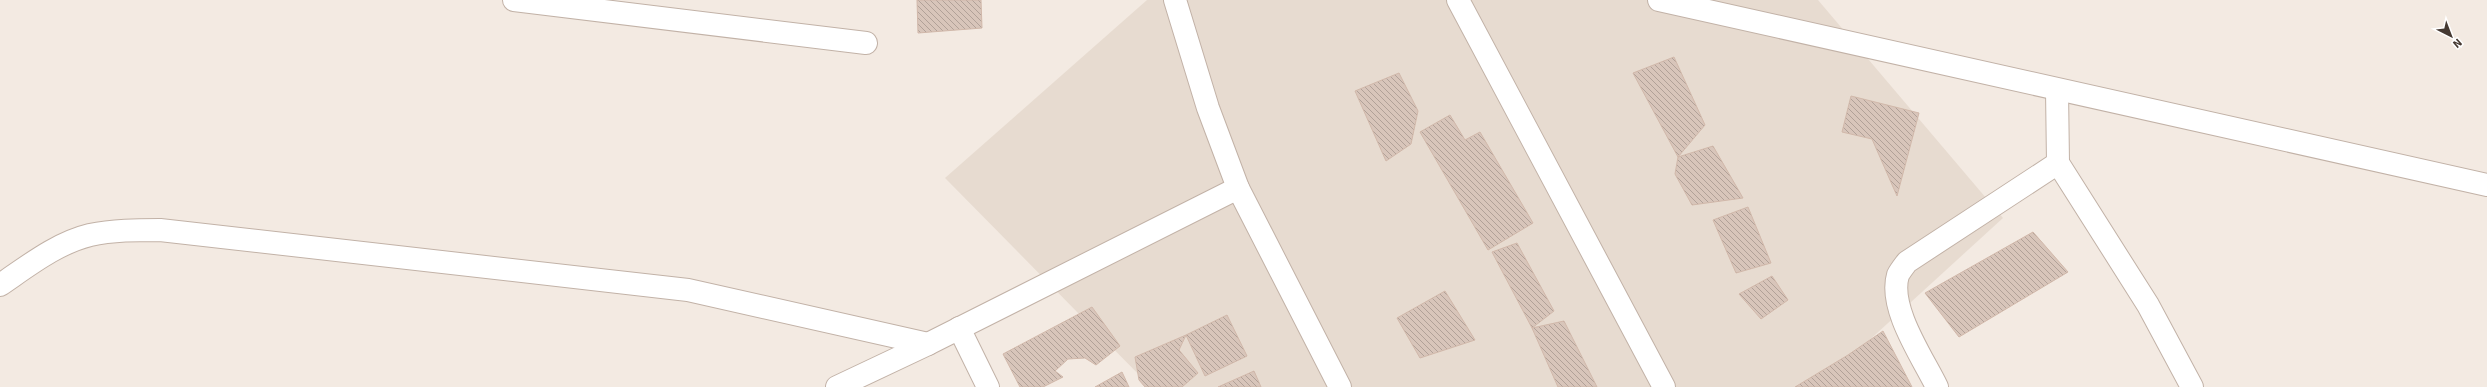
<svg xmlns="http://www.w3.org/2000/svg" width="2487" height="387" font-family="Signika,sans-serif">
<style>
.residential{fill:#e7dbd0}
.building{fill:url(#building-back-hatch);stroke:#d1b8aa}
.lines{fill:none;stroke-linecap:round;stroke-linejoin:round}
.minor-casing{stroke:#c2b2a7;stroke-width:24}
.minor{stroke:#fff;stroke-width:22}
</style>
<defs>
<pattern id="building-back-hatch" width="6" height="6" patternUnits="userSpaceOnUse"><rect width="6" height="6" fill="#d8c5ba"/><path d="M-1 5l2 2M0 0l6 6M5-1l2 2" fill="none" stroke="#b1a198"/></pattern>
</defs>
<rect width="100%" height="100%" fill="#f3eae2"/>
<!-- residential -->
<path class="residential" d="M1147,0H1818L2003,218L1818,387H1151L945,178Z"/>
<!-- building -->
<g class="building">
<path d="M917,0H981L982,28L918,33Z"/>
<path d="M1674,57L1705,125L1678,157L1633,73Z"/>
<path d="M1399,73L1418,111L1411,144L1386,161L1355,91Z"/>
<path d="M1851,96L1919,113L1897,196L1872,139L1842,132Z"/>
<path d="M1450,115L1465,140L1480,132L1533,223L1488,250L1420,132Z"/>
<path d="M1713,146L1743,198L1692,205L1675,174L1678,157Z"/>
<path d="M1748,207L1771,263L1736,273L1713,220Z"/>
<path d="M2033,232L2068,272L1959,337L1925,293Z"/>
<path d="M1517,243L1554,311L1532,328L1492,252Z"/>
<path d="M1772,276L1788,300L1761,319L1739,294Z"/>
<path d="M1445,291L1475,340L1420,358L1397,318Z"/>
<path d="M1092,307L1120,346L1096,365L1085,358L1068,359L1055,371L1063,377L1043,387H1020L1003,354Z"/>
<path d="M1227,315L1247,356L1205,376L1186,335Z"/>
<path d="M1564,321L1597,387H1558L1532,328Z"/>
<path d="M1883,331L1912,387H1795L1848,355Z"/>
<path d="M1186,335L1179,350L1198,373L1182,387H1145L1139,380L1135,357Z"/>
<path d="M1254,371L1261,387H1218Z"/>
<path d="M1122,372L1129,387H1095Z"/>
</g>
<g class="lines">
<defs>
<g id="minor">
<path d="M514,0L866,43"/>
<path d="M1175,0L1208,108L1238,188L1340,387"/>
<path d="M1458,0L1664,387"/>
<path d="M1659,0L2487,185"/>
<path d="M2057,90L2058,163L2148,305L2192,387"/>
<path d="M0,285C28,266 57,243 90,235C113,230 137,230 160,230L688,290L928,344"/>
<path d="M959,328L988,387"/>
<path d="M837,387L928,344L1238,188"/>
<path d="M1937,387C1923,358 1888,308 1898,275C1900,271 1904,266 1907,262L2058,163"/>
</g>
</defs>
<!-- minor casing -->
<use href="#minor" class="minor-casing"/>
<!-- minor -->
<use href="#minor" class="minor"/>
</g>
<!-- north arrow -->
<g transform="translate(2451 36) rotate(138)" stroke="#ffffff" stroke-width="3" paint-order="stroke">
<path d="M0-3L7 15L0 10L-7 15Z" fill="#453932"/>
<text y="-6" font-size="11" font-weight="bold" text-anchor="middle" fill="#453932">N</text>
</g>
</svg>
